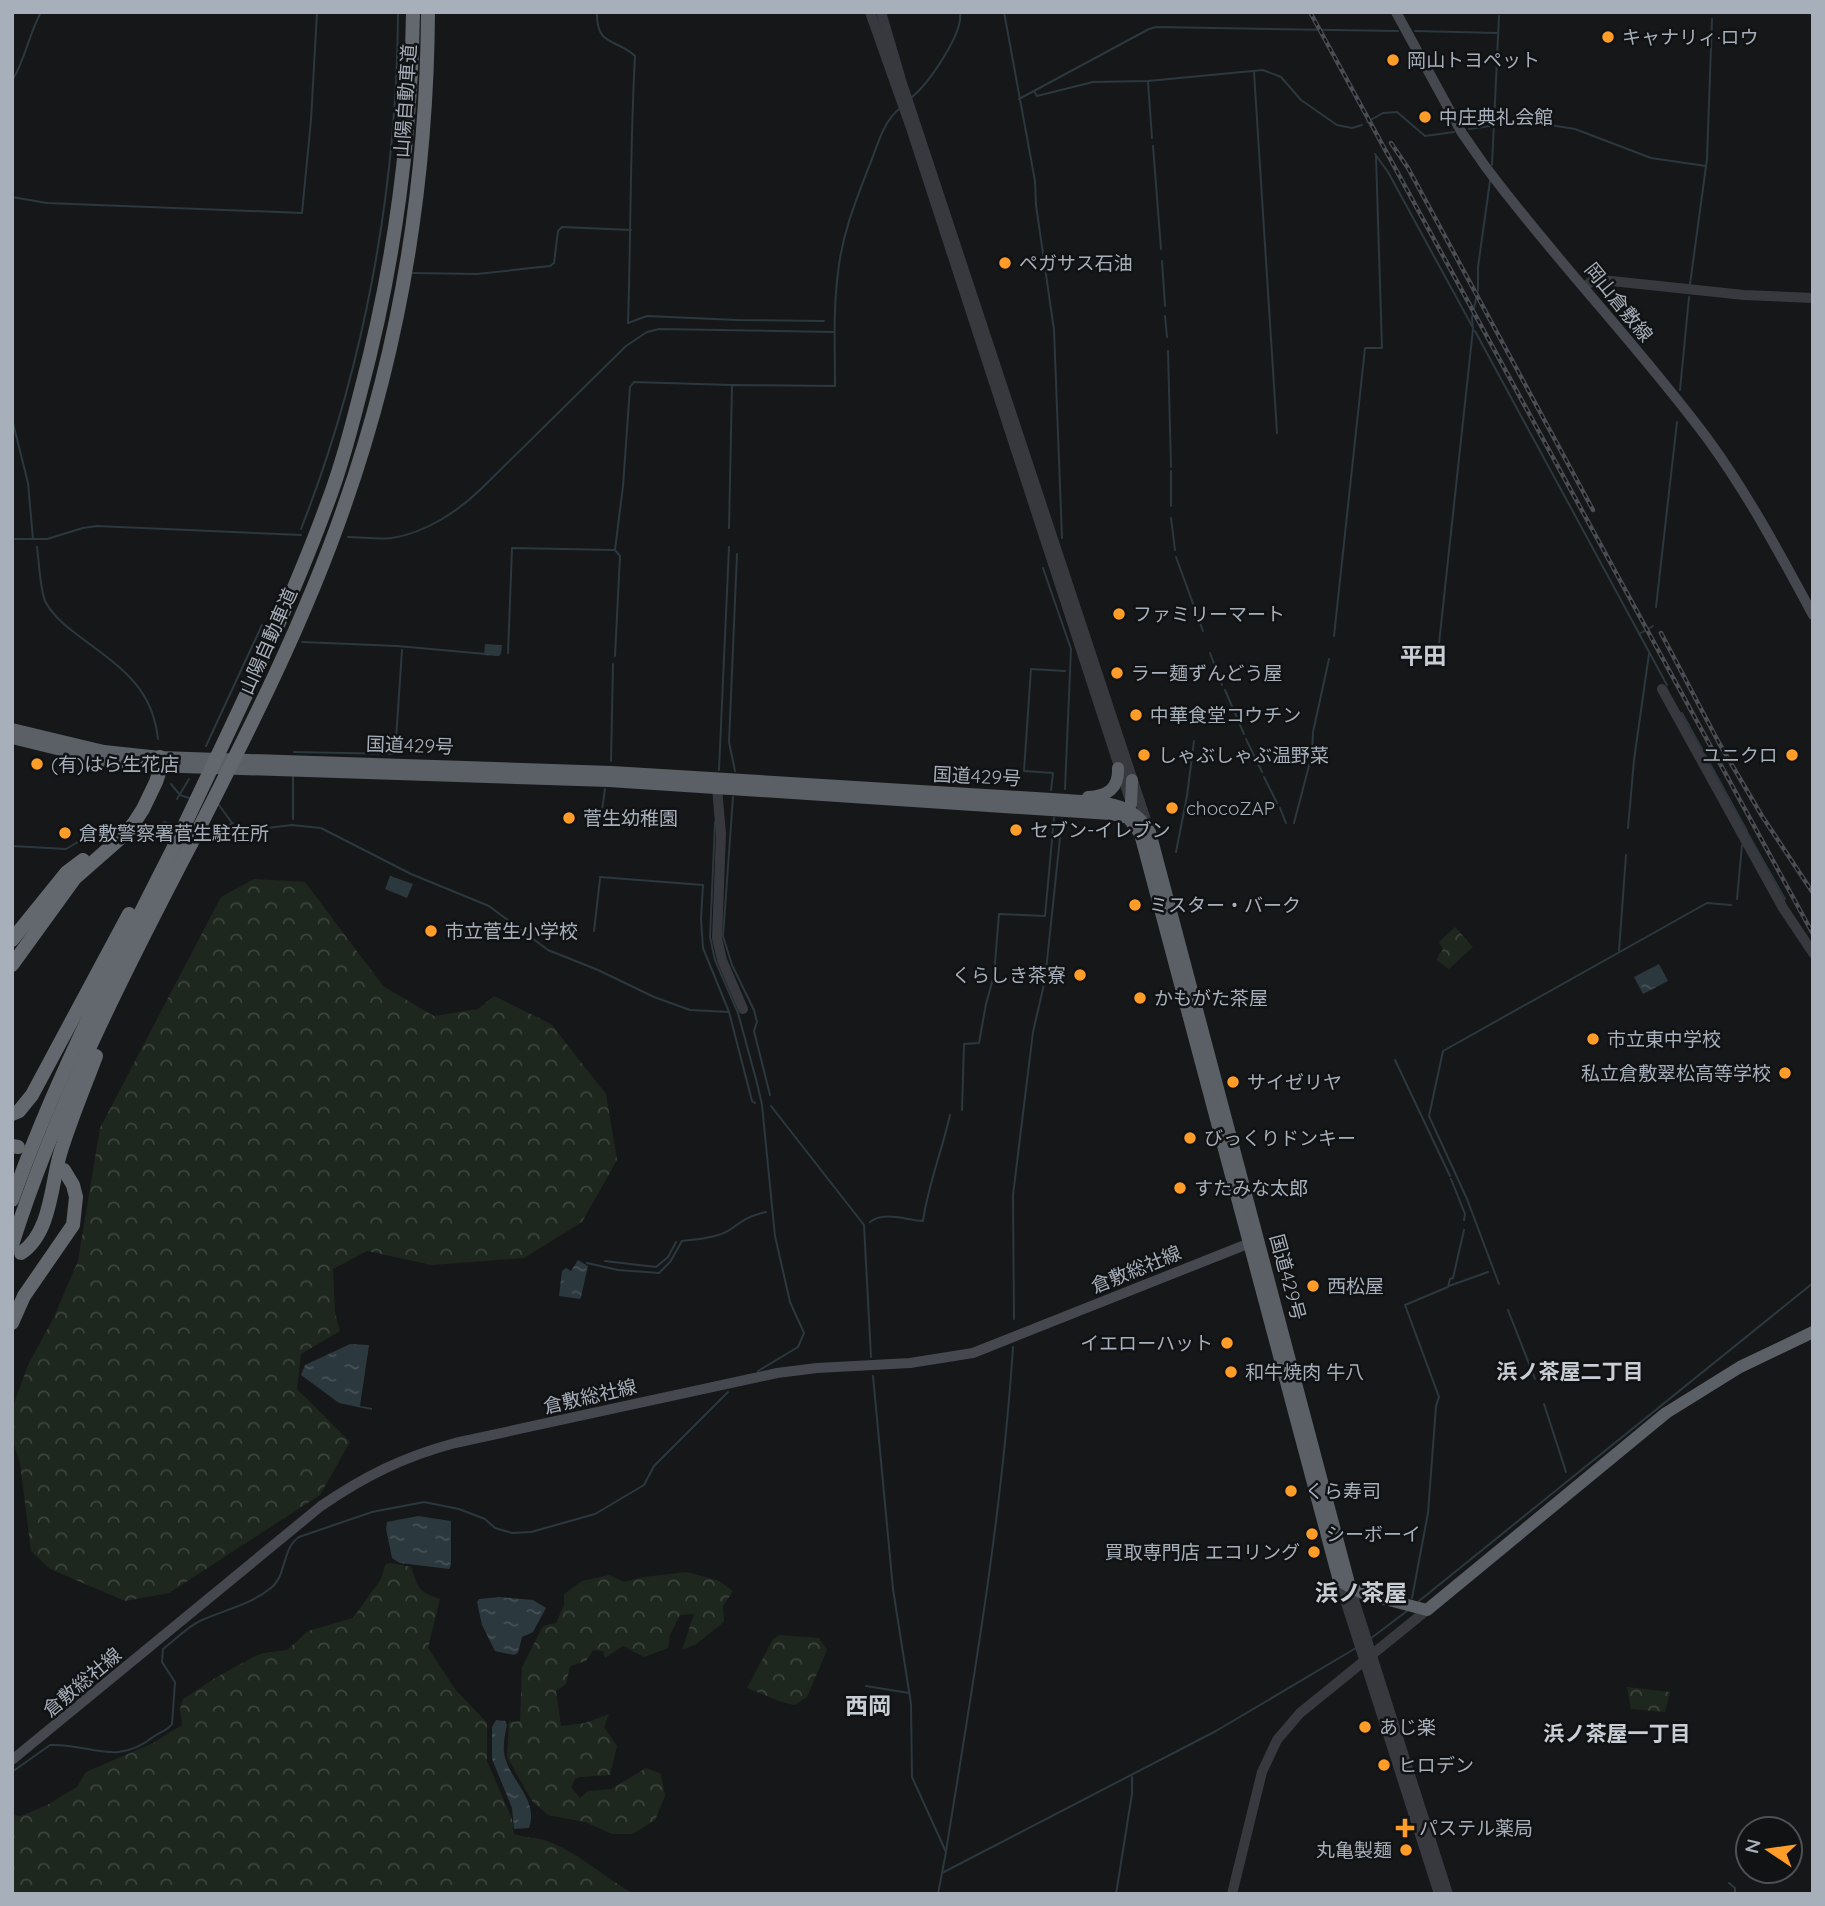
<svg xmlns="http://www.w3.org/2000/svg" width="1825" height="1906" font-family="Quicksand,'Noto Sans JP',sans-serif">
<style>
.forest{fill:url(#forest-crowns)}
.water{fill:url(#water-ripples)}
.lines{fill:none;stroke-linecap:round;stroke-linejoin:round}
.stream{stroke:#2b383e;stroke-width:2}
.tertiary{stroke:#37393e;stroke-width:10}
.secondary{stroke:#45484e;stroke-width:10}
.trunk{stroke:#5b5f66;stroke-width:12}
.motorway{stroke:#63686f;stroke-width:14}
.rail-casing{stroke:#4a4d53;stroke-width:4.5}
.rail{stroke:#111214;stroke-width:2;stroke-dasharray:5;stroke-linecap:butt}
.motorway-bridge{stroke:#63686f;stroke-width:14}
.poi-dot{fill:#ff9d28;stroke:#111214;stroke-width:2.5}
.labels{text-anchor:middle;stroke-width:5;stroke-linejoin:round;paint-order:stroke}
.poi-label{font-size:19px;fill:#a7afba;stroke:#111214;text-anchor:start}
.street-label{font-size:19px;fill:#a7afba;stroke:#111214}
.neighbourhood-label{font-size:21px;font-weight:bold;fill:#c9ced5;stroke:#111214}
.quarter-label{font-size:23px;font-weight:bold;fill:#c9ced5;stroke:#111214}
</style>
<defs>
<pattern id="forest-crowns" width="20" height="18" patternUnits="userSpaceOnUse" patternTransform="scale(1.75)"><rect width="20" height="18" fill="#1e271e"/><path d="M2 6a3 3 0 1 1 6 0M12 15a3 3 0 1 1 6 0" fill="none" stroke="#3c443d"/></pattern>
<pattern id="water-ripples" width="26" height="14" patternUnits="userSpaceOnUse" patternTransform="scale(1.75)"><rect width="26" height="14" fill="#2b383e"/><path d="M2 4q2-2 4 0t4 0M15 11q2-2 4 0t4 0" fill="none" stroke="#475258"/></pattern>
</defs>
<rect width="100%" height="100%" fill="#161719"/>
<!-- forest -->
<g class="forest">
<path d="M254,879L305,882L383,986L434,1016L478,1009L494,996L551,1024L606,1094L617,1160L582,1222L524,1258L432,1265L367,1251L333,1269L335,1313L340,1331L301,1354L297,1389L350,1442L320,1495L169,1593L125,1601L50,1569L31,1551L20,1463L12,1438V1409L28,1365L54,1317L78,1261L100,1128L221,897Z"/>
<path d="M1455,927L1473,947L1449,969L1436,960L1443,949L1439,942Z"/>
<path d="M390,1563L411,1567C419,1589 417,1591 440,1599L428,1648L455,1689L487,1723V1761L512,1819L514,1834C525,1838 537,1837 547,1841C574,1850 607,1879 634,1894H12V1815L21,1816L49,1804L77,1787L86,1772L153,1743L182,1725L180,1709L183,1699L217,1677L255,1656L264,1653L287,1650L308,1631L353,1618L381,1579L385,1565Z"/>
<path d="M687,1572L719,1581L733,1591L723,1606L724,1622L696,1644L682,1650L694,1614L680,1615L670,1635L668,1648L644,1657L623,1646L605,1658L603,1651L593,1650L586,1661L570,1666L566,1684L556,1691L561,1726L585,1723L609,1714L604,1727L617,1746L610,1775L580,1777L575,1779L571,1787L580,1798L588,1791L611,1789L646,1768L661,1774L665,1796L655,1820L632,1834H612L585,1822L548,1815L532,1801L507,1757L509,1722L520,1721L522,1667L543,1626L556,1623L564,1605V1594L582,1581L609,1575L624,1582L644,1577Z"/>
<path d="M779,1635L819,1638L827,1650L807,1697L795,1705C777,1702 764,1694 747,1688L773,1639Z"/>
<path d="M1627,1687L1670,1692L1665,1712L1631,1709Z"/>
</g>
<!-- water -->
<g class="water">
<path d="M485,644L502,645L501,654L499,656L484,655Z"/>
<path d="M390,876L413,884L407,898L385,889Z"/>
<path d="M1659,964L1668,981L1643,994L1634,977Z"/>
<path d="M578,1260L588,1266L581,1297L580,1299L559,1296L562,1271L566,1268L571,1271Z"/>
<path d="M350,1344L369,1345L360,1406L372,1408V1410L339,1403L301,1375L305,1365Z"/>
<path d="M418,1516L451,1521V1565L449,1569L400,1563L392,1558L386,1529L387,1522Z"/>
<path d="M499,1597L533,1600L546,1608L533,1632L522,1637L518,1653L514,1655L495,1651L482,1625L477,1602L479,1599Z"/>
<path d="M496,1720L505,1721L507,1725C505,1735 502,1747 505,1757C511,1782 539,1800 529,1828L514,1829L512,1808L492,1759V1727Z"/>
</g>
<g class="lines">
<!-- stream -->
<g class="stream">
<path d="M597,12C596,47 616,38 635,56C630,145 631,234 628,323L647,316L737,320L824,321"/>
<path d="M1004,12L1035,181L1036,205L1054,330L1062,538"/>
<path d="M1415,31L1498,33"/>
<path d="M1254,72L1277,433"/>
<path d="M12,81C25,60 29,34 41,12"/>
<path d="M1148,82L1152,138"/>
<path d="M1034,91L1037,96L1093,82L1148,81L1263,70L1281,77L1301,100L1337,125L1352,128L1362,125"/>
<path d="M912,97C928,84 964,33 960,12"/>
<path d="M1019,99L1149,29L1156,27L1398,31"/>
<path d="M1367,122L1383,113L1397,112L1425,136L1454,132"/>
<path d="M1469,129L1525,121L1575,129L1651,158L1706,166"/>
<path d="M1153,146L1161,249"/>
<path d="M1375,154L1388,172L1472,326"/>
<path d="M1492,165L1499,16"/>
<path d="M12,197L47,203L302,213L311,120L317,12"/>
<path d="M1162,261L1165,306"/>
<path d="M413,273L477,274L550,266L554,263L558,231L562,227L631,230"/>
<path d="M1690,284L1707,159L1712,19"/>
<path d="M1165,316L1167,337"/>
<path d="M1475,331L1667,685"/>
<path d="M1168,351L1171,467"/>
<path d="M1680,390L1689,297"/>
<path d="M12,419L28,483L33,539"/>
<path d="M1171,506V471"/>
<path d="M1171,518L1175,550"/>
<path d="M729,528L732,385L835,386C835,348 833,310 838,273C842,234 856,200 870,164C878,144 883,122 900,108"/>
<path d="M301,529C365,366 397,187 398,12"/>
<path d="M348,537C362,537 378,540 392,538C426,533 460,510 483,487L626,346L647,332L659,329L834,332"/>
<path d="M12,539H47L83,528L97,526L301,535"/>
<path d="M37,547C39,562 40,588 45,601C51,613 64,625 75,633C115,664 152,683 158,739"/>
<path d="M1176,557L1203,631"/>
<path d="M1043,568L1071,649L1065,789"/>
<path d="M1656,607L1677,422"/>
<path d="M1639,634L1653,626"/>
<path d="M1334,636L1365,348H1382L1376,156"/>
<path d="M302,642L397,646L486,654"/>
<path d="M508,653L512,548L614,550"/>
<path d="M1210,653L1222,685"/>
<path d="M615,656L620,556L615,550L623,486L630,387L634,382L731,385"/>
<path d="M1437,662L1473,329L1472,318L1478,289V267L1490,181"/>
<path d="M1225,690L1244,734"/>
<path d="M1682,713L1747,831"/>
<path d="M1246,739L1262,772"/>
<path d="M206,746L262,625"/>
<path d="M294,752L395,754L402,650"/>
<path d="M1312,754L1313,732L1329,659"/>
<path d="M611,761L613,664"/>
<path d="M719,770L729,547"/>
<path d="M735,771L729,742L737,554"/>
<path d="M1264,777L1277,803"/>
<path d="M171,784L180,795L189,798"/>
<path d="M1051,790L1053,773L1024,771L1031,669L1065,671"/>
<path d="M733,797L723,936L732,965L754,1010L757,1022L754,1031L770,1095"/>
<path d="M177,799L189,779"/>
<path d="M219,805L232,823"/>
<path d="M1280,808L1286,823"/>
<path d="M601,817L605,789"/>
<path d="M293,819V776"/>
<path d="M715,822L710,937L715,960L738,1013L757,1083L762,1105L775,1236L790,1302L804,1333L798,1347L758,1371"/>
<path d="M1294,823L1311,758"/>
<path d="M140,827H159L164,822L179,826"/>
<path d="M240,827L250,830L292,825L321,828L411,874L489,906L548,950L598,970L654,997L690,1010L729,1012"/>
<path d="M1628,828L1634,760L1649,654"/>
<path d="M1747,832L1785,899"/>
<path d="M204,833L211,835L233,823"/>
<path d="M12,846L66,849L98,830L113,827"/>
<path d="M1176,852L1187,796L1194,741"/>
<path d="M600,877L703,885L701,919L703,948L729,1012L752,1101L755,1103"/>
<path d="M1737,899L1742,845"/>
<path d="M594,931L600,879"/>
<path d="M1619,951L1626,855"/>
<path d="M1395,1060L1450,1176"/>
<path d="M771,1106L864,1225L871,1357"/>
<path d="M962,1110L964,1044L979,1043L986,1004L994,975L999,914L1045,916L1054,818"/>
<path d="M1451,1179L1465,1214L1464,1220"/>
<path d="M870,1222C884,1211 906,1220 923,1221C928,1185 942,1151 950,1115"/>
<path d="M605,1261L656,1267L668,1257L676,1242"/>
<path d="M587,1263L618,1270L659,1273L670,1262L682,1241C696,1239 719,1238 731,1229C745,1219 749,1216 766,1212"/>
<path d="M1499,1284L1467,1199L1429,1116L1443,1051L1707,903L1731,905"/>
<path d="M1449,1286L1488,1272"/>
<path d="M1508,1310L1535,1379"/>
<path d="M1014,1319L1013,1195L1033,1032L1045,980L1062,819"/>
<path d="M873,1376L893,1589L911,1704L912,1777L946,1852L938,1894"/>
<path d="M1544,1404L1566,1472"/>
<path d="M1412,1598L1428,1513L1436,1406L1439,1397L1405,1305L1448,1287L1450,1279L1453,1278L1464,1230"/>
<path d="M1419,1601L1813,1283"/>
<path d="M1370,1639L1407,1611"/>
<path d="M866,1686L909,1693"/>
<path d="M12,1772L50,1745C90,1743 115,1767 153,1737C160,1732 167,1731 172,1724L175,1682L162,1662L163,1649C175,1640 188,1626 202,1620C225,1610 251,1604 271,1588C287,1575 282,1548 299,1537L372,1512L424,1502L459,1509L485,1519L495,1528L512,1533L531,1532L595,1514L644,1485L654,1466L728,1392"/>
<path d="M946,1851C973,1683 1002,1516 1013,1347"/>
<path d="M942,1873L1216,1731L1356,1648"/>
<path d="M1729,1883L1735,1888V1894"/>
<path d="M1116,1894L1132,1794V1777"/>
</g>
<!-- tertiary -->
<g class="tertiary">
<path d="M870,12L910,125L1130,800"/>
<path d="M881,12L901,80L1148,826"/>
<path d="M1584,287L1592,281L1602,280L1744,295L1813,298"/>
<path d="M1662,689L1783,908L1813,953"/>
<path d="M717,788L721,834L717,938L722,960L743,1009"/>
<path d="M1339,1581L1439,1894"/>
<path d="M1350,1587L1448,1894"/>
<path d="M1232,1894L1262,1772L1277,1740L1300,1713L1427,1610"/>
</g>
<!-- secondary -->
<g class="secondary">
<path d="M1396,12L1462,133L1485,166C1555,260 1637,344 1707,438C1748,494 1780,554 1813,615"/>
<path d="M12,1760L321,1506C365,1476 403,1457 455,1443L777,1373L817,1368L910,1363L973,1353L1255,1241"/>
</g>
<!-- trunk -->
<g class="trunk">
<path d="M12,729L104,751L160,757L612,772L1067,800C1101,803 1130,799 1150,832L1350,1587"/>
<path d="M12,738L102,760L153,766L609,781L1111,814L1128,818L1140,834L1339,1581L1362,1593L1427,1610L1666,1413L1740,1367L1813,1332"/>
<path d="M1088,797C1107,796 1119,789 1118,768"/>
<path d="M1124,812L1131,804L1132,780"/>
</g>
<!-- motorway -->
<g class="motorway">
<path d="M12,940L67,872L83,860"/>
<path d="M12,965L75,878L124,835L134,823L143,809L156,782L161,767L160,757"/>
<path d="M12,1114L19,1111L32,1095L129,914"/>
<path d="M12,1146L18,1147"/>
<path d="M12,1200C56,1075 118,958 177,841"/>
<path d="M12,1245C56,1106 123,974 191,844"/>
<path d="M21,1253C51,1233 51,1185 60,1154C70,1121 84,1088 96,1056"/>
<path d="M12,1323L24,1296L73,1225L76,1197L73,1185L64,1170"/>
</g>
<defs>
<g id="rail">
<path d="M1310,12L1813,934"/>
<path d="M1391,143L1408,168L1593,510"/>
<path d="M1661,633L1719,743L1762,816L1813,893"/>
</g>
</defs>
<!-- rail casing -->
<use href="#rail" class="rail-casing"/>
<!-- rail -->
<use href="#rail" class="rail"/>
<!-- motorway-bridge -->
<g class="motorway-bridge">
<path d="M177,841C229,730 284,621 326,507C341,468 351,429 361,390C394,266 411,140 413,12"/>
<path d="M191,844C247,734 304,623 344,507C400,348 427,180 428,12"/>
</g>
</g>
<!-- markers -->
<g class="poi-dot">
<circle cx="1608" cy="37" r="7"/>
<circle cx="1393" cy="60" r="7"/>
<circle cx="1425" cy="117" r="7"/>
<circle cx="1005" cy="263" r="7"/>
<circle cx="1119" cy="614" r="7"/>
<circle cx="1117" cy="673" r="7"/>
<circle cx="1136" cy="715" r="7"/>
<circle cx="1144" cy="755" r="7"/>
<circle cx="1792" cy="755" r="7"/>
<circle cx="37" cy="764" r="7"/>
<circle cx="1172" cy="808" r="7"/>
<circle cx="569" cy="818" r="7"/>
<circle cx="1016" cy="830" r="7"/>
<circle cx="65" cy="833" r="7"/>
<circle cx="1135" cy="905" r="7"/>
<circle cx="431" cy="931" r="7"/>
<circle cx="1080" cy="975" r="7"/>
<circle cx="1140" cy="998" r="7"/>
<circle cx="1593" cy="1039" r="7"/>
<circle cx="1785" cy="1073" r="7"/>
<circle cx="1233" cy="1082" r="7"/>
<circle cx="1190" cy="1138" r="7"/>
<circle cx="1180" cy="1188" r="7"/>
<circle cx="1313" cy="1286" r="7"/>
<circle cx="1227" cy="1343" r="7"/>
<circle cx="1231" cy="1372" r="7"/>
<circle cx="1291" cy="1491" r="7"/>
<circle cx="1312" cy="1534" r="7"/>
<circle cx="1314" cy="1552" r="7"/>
<circle cx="1365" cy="1727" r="7"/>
<circle cx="1384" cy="1765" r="7"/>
<path d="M1401.5 1817.5h7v7h7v7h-7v7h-7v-7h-7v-7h7z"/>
<circle cx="1406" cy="1850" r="7"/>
</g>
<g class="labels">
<!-- poi labels -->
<g class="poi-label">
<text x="1622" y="44">キャナリィ·ロウ</text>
<text x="1407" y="67">岡山トヨペット</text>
<text x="1439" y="124">中庄典礼会館</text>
<text x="1019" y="270">ペガサス石油</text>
<text x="1133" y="621">ファミリーマート</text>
<text x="1131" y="680">ラー麺ずんどう屋</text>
<text x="1150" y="722">中華食堂コウチン</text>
<text x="1158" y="762">しゃぶしゃぶ温野菜</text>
<text x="1778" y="762" text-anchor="end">ユニクロ</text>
<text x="51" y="771">(有)はら生花店</text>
<text x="1186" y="815">chocoZAP</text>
<text x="583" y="825">菅生幼稚園</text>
<text x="1030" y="837">セブン-イレブン</text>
<text x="79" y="840">倉敷警察署菅生駐在所</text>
<text x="1149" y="912">ミスター・バーク</text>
<text x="445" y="938">市立菅生小学校</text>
<text x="1066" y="982" text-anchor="end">くらしき茶寮</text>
<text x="1154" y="1005">かもがた茶屋</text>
<text x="1607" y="1046">市立東中学校</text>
<text x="1771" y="1080" text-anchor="end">私立倉敷翠松高等学校</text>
<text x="1247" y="1089">サイゼリヤ</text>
<text x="1204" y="1145">びっくりドンキー</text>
<text x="1194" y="1195">すたみな太郎</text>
<text x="1327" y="1293">西松屋</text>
<text x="1213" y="1350" text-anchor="end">イエローハット</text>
<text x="1245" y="1379">和牛焼肉 牛八</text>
<text x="1305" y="1498">くら寿司</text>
<text x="1326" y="1541">シーボーイ</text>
<text x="1300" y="1559" text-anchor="end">買取専門店 エコリング</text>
<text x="1379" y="1734">あじ楽</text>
<text x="1398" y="1772">ヒロデン</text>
<text x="1419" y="1835">パステル薬局</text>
<text x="1392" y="1857" text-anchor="end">丸亀製麺</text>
</g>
<!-- street labels -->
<g class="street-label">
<text transform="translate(405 101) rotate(-86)" y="7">山陽自動車道</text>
<text transform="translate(1619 302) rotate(51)" y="7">岡山倉敷線</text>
<text transform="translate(268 641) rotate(-66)" y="7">山陽自動車道</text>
<text transform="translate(410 745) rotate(2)" y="7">国道429号</text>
<text transform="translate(977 776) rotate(3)" y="7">国道429号</text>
<text transform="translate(1136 1269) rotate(-22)" y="7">倉敷総社線</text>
<text transform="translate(1288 1277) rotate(75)" y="7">国道429号</text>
<text transform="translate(590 1396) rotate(-13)" y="7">倉敷総社線</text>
<text transform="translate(82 1682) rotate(-40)" y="7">倉敷総社線</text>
</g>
<!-- neighbourhood labels -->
<g class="neighbourhood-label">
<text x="1570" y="1379">浜ノ茶屋二丁目</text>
<text x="1617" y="1741">浜ノ茶屋一丁目</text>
</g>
<!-- quarter labels -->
<g class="quarter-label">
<text x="1423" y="664">平田</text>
<text x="1361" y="1601">浜ノ茶屋</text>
<text x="868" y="1714">西岡</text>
</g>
</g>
<!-- border -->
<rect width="1825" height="1906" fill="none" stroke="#a7afba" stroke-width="28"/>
<!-- north arrow -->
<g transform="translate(1769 1850) rotate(283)"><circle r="33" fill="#111214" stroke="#4d5156" stroke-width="2"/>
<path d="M0-5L12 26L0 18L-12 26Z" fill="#ff9d28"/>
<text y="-10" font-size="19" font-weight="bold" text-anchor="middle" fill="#a7afba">N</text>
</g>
</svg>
